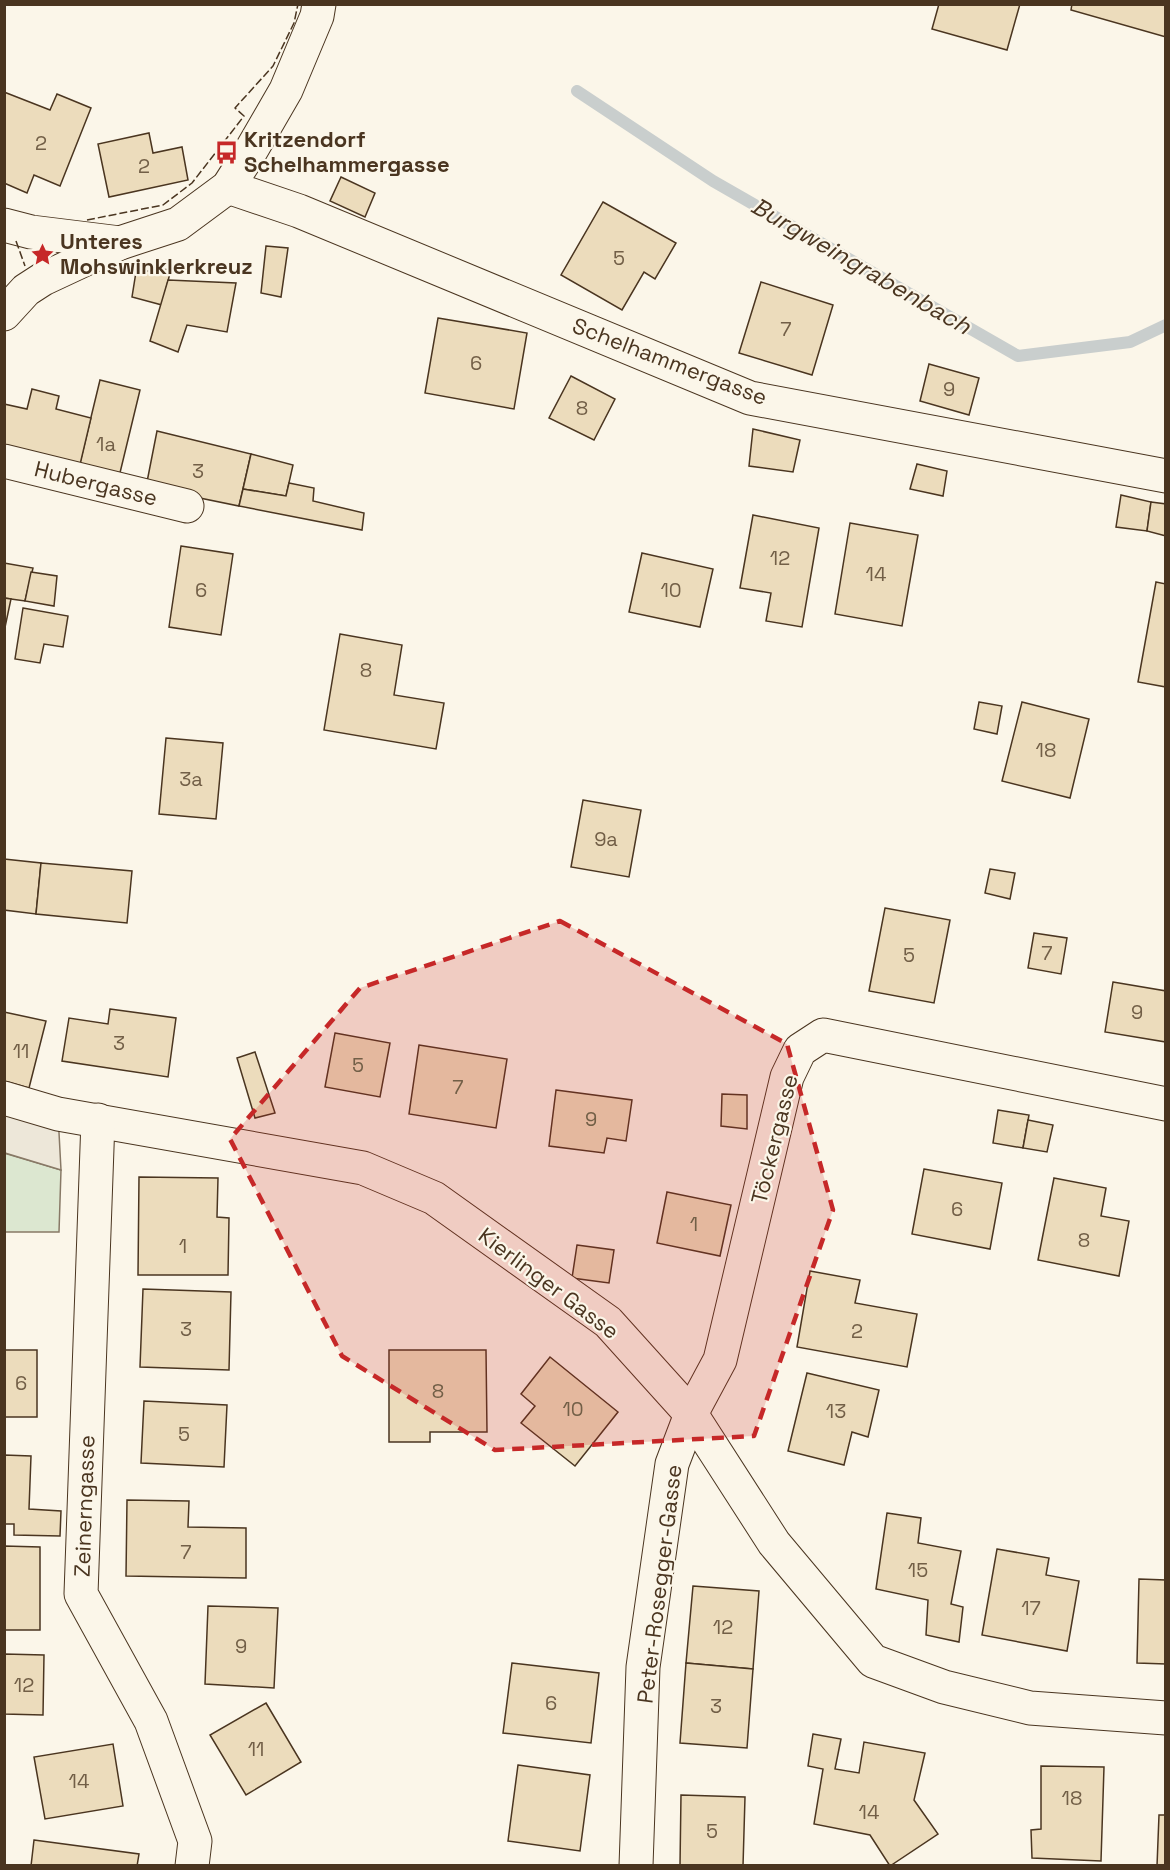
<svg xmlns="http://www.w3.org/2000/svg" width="1170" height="1870" font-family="'Space Grotesk',sans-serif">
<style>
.green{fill:#dce7d0;stroke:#887966;stroke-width:1.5}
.parking{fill:#ede7d9;stroke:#887966;stroke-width:1.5}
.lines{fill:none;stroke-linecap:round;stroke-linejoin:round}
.stream{stroke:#c9cecd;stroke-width:12}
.building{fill:#ecdcbc;stroke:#4a3520;stroke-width:1.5}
.minor-casing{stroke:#4a3520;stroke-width:35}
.secondary-casing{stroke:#4a3520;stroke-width:35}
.minor{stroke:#fbf6e9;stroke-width:33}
.secondary{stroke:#fbf6e9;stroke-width:33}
.fence{stroke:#4a3520;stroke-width:1.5;stroke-dasharray:8 3;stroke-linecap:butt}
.marked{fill:#c62828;fill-opacity:0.2;stroke:#c62828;stroke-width:4.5;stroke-dasharray:12 8;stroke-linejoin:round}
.labels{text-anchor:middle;stroke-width:4.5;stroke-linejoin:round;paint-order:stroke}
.number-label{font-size:20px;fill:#725f47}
.poi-label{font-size:22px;font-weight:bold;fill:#4a3520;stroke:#fbf6e9;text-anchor:start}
.street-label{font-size:22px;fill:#4a3520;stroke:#fbf6e9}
.water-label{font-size:24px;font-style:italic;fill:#4a3520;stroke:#fbf6e9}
</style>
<rect width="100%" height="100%" fill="#fbf6e9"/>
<!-- green -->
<path class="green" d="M4,1153L61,1170L59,1232H5Z"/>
<!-- parking -->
<path class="parking" d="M4,1098L58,1114L61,1170L5,1153Z"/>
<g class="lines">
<!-- stream -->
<path class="stream" d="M577,91L713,181L1018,356L1130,342L1166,325"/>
</g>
<!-- building -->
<g class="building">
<path d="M939,4H1020L1007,50L932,29Z"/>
<path d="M1072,4H1166V37L1071,10Z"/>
<path d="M4,92L50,110L57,94L91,108L60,186L34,175L27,193L4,183Z"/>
<path d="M149,133L153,153L182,147L188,180L109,197L98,144Z"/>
<path d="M341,177L375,193L365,217L330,201Z"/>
<path d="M603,202L676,243L655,279L644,272L622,310L561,275Z"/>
<path d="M266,246L288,248L281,297L261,293Z"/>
<path d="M171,269L162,305L132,297L136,272Z"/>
<path d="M168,280L236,283L227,332L187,325L178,352L150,341Z"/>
<path d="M761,282L833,305L812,375L739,353Z"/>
<path d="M438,318L527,333L514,409L425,393Z"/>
<path d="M929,364L979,378L969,415L920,401Z"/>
<path d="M571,376L615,399L594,440L549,418Z"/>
<path d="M100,380L140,390L118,481L78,471Z"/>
<path d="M32,389L59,396L56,409L91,418L78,473L4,456V404L27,409Z"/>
<path d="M753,429L800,440L793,472L749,466Z"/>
<path d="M157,431L251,454L239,506L146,487Z"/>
<path d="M251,454L293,465L286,496L243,489Z"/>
<path d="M917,464L947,471L943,496L910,489Z"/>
<path d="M289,483L314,488L313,501L364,513L362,530L239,506L243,489L286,496Z"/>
<path d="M1121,495L1151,502L1147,531L1116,527Z"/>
<path d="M1151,502L1166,504V536L1147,531Z"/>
<path d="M753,515L819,528L802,627L766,621L771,593L740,588Z"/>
<path d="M850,523L918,535L902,626L835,614Z"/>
<path d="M181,546L233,554L221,635L169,627Z"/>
<path d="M642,553L713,569L700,627L629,612Z"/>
<path d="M4,563L33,568L25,601L4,598Z"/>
<path d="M31,572L57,576L54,606L25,601Z"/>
<path d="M1156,582L1166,584V687L1138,682Z"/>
<path d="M4,598L11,599L4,632Z"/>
<path d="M23,608L68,616L63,647L44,644L40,663L15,659Z"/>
<path d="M340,634L402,645L394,695L444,703L436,749L324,730Z"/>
<path d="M979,702L1002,706L997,734L974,729Z"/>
<path d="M1022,702L1089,719L1070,798L1002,781Z"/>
<path d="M166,738L223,743L216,819L159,814Z"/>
<path d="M583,800L641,810L629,877L571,867Z"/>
<path d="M4,859L41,863L36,914L4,910Z"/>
<path d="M41,863L132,871L127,923L36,914Z"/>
<path d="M990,869L1015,873L1010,899L985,893Z"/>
<path d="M885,908L950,920L934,1003L869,991Z"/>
<path d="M1034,933L1067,938L1061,974L1028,968Z"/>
<path d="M1113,982L1166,991V1042L1105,1032Z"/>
<path d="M110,1009L176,1018L168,1077L62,1061L69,1018L108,1024Z"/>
<path d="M4,1012L46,1021L29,1088L4,1081Z"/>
<path d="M335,1033L390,1043L380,1097L325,1087Z"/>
<path d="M419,1045L507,1059L496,1128L409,1114Z"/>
<path d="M255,1052L275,1113L255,1118L237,1058Z"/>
<path d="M556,1090L632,1100L626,1141L607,1138L604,1153L549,1146Z"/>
<path d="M722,1094L747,1095V1129L721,1126Z"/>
<path d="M998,1110L1029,1115L1023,1148L993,1143Z"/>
<path d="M1028,1120L1053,1125L1047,1152L1023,1148Z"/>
<path d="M924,1169L1002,1183L990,1249L912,1234Z"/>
<path d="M139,1177L218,1178L217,1217L229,1218L228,1275H138Z"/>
<path d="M1054,1178L1106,1188L1101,1216L1129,1221L1119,1276L1038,1260Z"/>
<path d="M667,1192L731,1205L720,1256L657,1243Z"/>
<path d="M577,1245L614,1250L609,1283L572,1278Z"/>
<path d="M810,1271L860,1280L855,1303L917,1314L907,1367L797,1347Z"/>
<path d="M143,1289L231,1292L229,1370L140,1367Z"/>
<rect x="4" y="1350" width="33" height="67"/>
<path d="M389,1350H486L487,1432H430V1442H389Z"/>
<path d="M550,1357L618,1412L575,1466L521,1423L535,1406L521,1394Z"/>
<path d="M807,1373L879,1390L868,1437L852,1432L844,1465L788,1451Z"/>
<path d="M144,1401L227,1405L224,1467L141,1463Z"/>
<path d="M4,1455L31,1456L29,1509L61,1511L60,1536L14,1535V1524H4Z"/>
<path d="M127,1500L189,1501L188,1527L246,1528V1578L126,1576Z"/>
<path d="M887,1513L921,1518L918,1543L961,1551L951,1604L963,1607L959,1642L926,1635L928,1600L876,1589Z"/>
<path d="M4,1546L40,1547V1630H4Z"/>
<path d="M997,1549L1049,1558L1046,1575L1079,1581L1067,1651L982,1635Z"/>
<path d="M1139,1579L1166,1580V1664L1137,1663Z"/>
<path d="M693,1586L759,1591L753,1669L686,1663Z"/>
<path d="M208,1606L278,1608L274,1688L205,1684Z"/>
<path d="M4,1654L44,1655L43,1715L4,1714Z"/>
<path d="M512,1663L599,1673L591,1743L503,1733Z"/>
<path d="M686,1663L753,1669L747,1748L680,1743Z"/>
<path d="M266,1703L301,1762L246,1795L210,1735Z"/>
<path d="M813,1734L841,1739L835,1769L859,1773L864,1742L925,1753L914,1800L938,1834L890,1866L870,1835L814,1824L823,1769L808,1766Z"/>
<path d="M113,1744L123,1806L45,1819L34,1757Z"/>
<path d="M518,1765L590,1775L580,1851L508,1841Z"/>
<path d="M1041,1766L1104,1767L1101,1861L1032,1858L1031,1830L1041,1829Z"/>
<path d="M681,1795L745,1797L743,1866H680Z"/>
<path d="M1159,1815H1166V1866H1157Z"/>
<path d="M34,1840L139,1854L137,1866H31Z"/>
</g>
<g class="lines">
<defs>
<g id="minor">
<path d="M228,187L299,211L750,398L1166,476"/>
<path d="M4,225L31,232L120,243"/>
<path d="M4,461L187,506"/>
<path d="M4,1098L58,1114L363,1168L434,1198L608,1322L691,1414L774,1543L873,1661L944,1687L1030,1708L1166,1718"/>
<path d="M98,1120L81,1594L151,1721L195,1841L192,1866"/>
<path d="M636,1866L643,1667L672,1464L691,1414L720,1360L787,1077L800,1050L823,1035L1166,1104"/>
</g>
<path id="secondary" d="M4,314L26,290L43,279L120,243L178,224L228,187L249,154L286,90L317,16L319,4"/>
</defs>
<!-- minor casing -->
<use href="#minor" class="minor-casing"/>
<!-- secondary casing -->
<use href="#secondary" class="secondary-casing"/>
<!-- minor -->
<use href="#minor" class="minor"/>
<!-- secondary -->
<use href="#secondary" class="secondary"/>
<!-- fence -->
<g class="fence">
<path d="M87,220L163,205L192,183L244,116L235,108L273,66L294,23L298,4"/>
<path d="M16,241L25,266"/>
</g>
</g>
<!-- marked area -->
<path class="marked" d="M560,921L787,1044L833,1210L754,1436L495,1450L342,1356L230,1139L360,988Z"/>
<!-- icons -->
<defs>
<symbol id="bus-bare" viewBox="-9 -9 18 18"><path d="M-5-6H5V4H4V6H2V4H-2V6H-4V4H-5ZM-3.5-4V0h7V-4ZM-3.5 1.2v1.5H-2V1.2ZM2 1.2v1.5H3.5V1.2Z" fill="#c62828" stroke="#fbf6e9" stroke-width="2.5" paint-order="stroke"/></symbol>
<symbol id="sight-bare" viewBox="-9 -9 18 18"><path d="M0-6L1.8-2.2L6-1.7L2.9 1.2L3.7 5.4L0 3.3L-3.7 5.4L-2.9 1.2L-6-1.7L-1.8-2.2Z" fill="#c62828" stroke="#fbf6e9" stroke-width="2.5" paint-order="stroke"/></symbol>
</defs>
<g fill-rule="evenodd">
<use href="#bus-bare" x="210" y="136" width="33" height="33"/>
<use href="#sight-bare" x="26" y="238" width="33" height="33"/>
</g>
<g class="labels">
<!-- number labels -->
<g class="number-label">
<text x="41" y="150">2</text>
<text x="144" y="173">2</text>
<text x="619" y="265">5</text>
<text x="786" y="336">7</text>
<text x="476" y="370">6</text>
<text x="949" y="396">9</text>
<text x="582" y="415">8</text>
<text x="106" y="451">1a</text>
<text x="198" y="478">3</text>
<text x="780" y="565">12</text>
<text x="876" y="581">14</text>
<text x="201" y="597">6</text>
<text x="671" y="597">10</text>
<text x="366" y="677">8</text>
<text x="1046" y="757">18</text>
<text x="191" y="786">3a</text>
<text x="606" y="846">9a</text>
<text x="1047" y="960">7</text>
<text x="909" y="962">5</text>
<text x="1137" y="1019">9</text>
<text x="119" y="1050">3</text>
<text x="21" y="1058">11</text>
<text x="358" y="1072">5</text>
<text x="458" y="1094">7</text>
<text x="591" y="1126">9</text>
<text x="957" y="1216">6</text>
<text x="694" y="1231">1</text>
<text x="1084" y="1247">8</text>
<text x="183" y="1253">1</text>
<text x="186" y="1336">3</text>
<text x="857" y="1338">2</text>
<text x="21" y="1390">6</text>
<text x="438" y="1398">8</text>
<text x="573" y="1416">10</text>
<text x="836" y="1418">13</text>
<text x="184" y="1441">5</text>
<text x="186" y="1559">7</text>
<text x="918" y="1577">15</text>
<text x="1031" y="1615">17</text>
<text x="723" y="1634">12</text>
<text x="241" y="1653">9</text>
<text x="24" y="1692">12</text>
<text x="551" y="1710">6</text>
<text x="716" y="1713">3</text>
<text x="256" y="1756">11</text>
<text x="79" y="1788">14</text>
<text x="1072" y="1805">18</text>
<text x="869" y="1819">14</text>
<text x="712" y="1838">5</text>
</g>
<!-- poi labels -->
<g class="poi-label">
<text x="244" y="147">Kritzendorf<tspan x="244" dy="25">Schelhammergasse</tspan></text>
<text x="60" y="249">Unteres<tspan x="60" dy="25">Mohswinklerkreuz</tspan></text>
</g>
<!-- street labels -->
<g class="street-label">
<text transform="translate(670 361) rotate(21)" y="8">Schelhammergasse</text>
<text transform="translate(96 483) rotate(14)" y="8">Hubergasse</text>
<text transform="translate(774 1139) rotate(-76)" y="8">Töckergasse</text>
<text transform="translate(549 1283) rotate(37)" y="8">Kierlinger Gasse</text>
<text transform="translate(84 1506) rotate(-88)" y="8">Zeinerngasse</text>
<text transform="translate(659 1584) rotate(-83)" y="8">Peter-Rosegger-Gasse</text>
</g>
<!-- water labels -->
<g class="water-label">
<text transform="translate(861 266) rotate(30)" y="8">Burgweingrabenbach</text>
</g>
</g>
<!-- border -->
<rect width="1170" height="1870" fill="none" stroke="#4a3520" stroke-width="12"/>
</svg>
